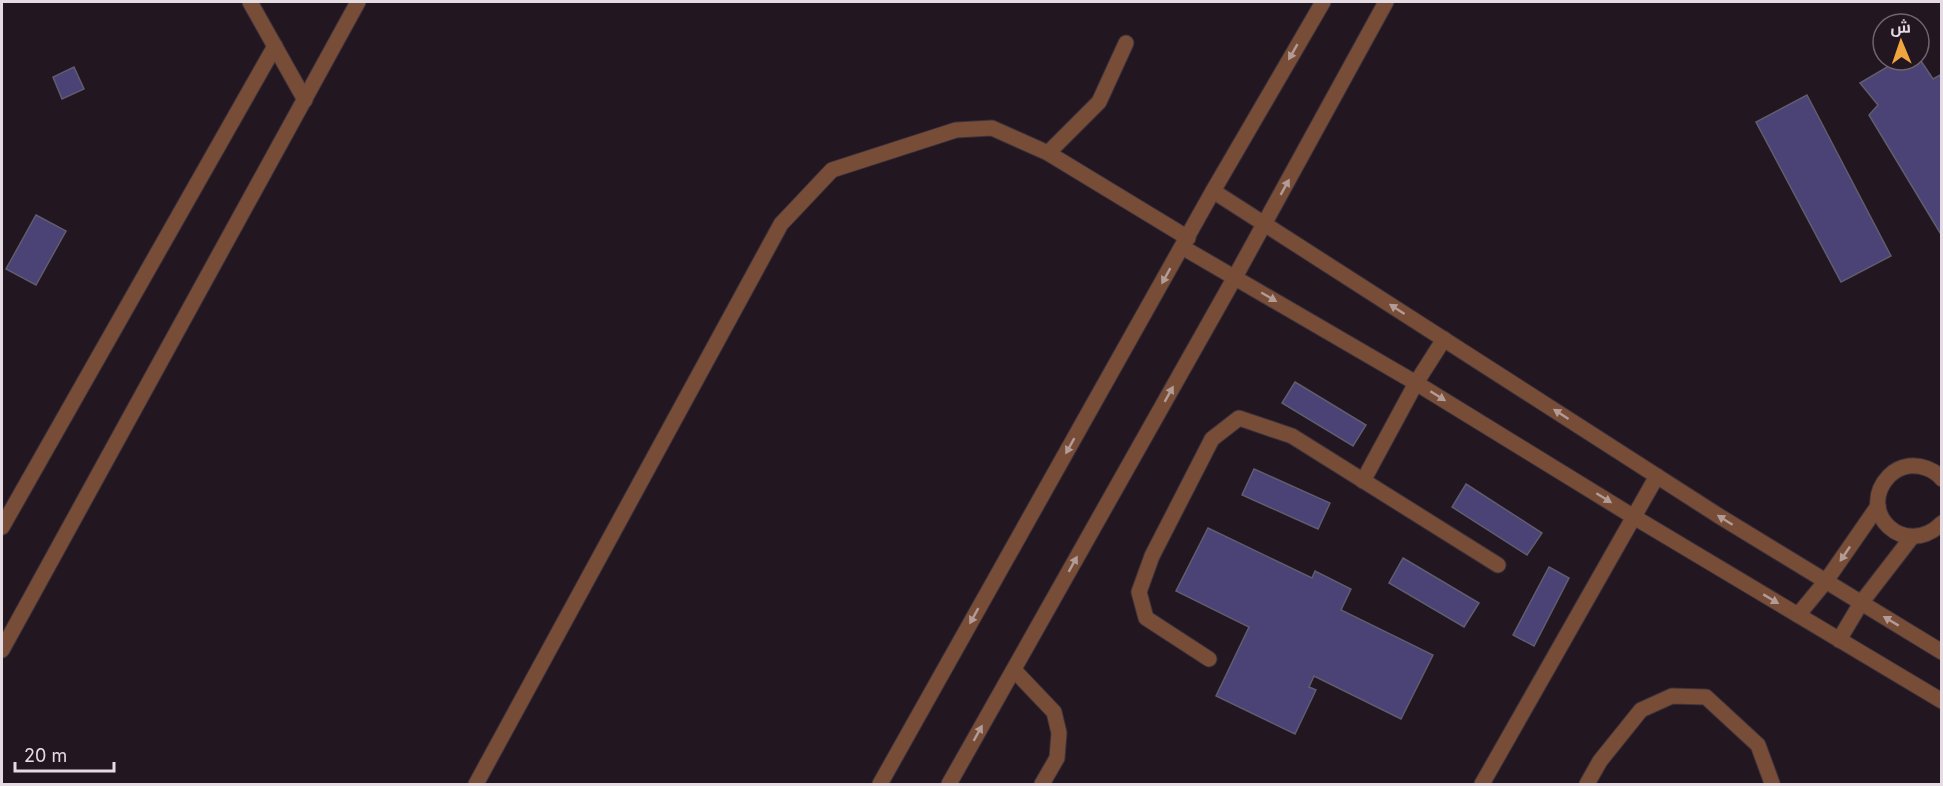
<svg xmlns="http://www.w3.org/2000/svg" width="1943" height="786" font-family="Inter,Cairo,sans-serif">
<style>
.building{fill:#4b4276;stroke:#5f5d6f;stroke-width:1.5}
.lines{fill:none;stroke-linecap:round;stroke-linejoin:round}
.service-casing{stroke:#3d323c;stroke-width:17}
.minor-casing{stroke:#3d323c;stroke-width:17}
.tertiary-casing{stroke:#3d323c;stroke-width:17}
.service{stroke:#774d38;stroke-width:15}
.minor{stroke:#774d38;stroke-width:15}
.tertiary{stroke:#774d38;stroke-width:15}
.oneway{fill:#b39b96}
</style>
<rect width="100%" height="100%" fill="#221621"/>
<!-- building -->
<g class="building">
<path d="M1919,58L1933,79L1942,74V236L1869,115L1878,105L1860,83L1899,60H1919Z"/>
<path d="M74,67L84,89L62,99L53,77Z"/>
<path d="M1807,95L1891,256L1841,282L1756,122Z"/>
<path d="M36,215L66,231L36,285L6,269Z"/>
<path d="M1295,382L1366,425L1353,446L1282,403Z"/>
<path d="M1254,469L1330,503L1318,529L1242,495Z"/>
<path d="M1466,484L1542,533L1527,555L1452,507Z"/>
<path d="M1208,528L1312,578L1315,571L1351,589L1341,610L1433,655L1401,719L1314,676L1309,687L1316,690L1295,734L1216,696L1249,627L1176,591Z"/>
<path d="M1403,558L1479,603L1464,627L1389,583Z"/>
<path d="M1549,567L1569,578L1534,646L1513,635Z"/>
</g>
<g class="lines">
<defs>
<g id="service">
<path d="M1048,153L1099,102L1126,43"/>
<path d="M1363,481L1416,383L1444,339"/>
<path d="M1209,659L1146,618L1139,592L1152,556L1212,439L1239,418L1292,436L1498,565"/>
<path d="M1014,670L1054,712L1059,733L1057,758L1042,784"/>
<path d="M476,784L781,224L832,170L956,130L992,128L1048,153L1188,238"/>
<path d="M1482,784L1657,476"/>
<path d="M1587,784L1600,761L1641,710L1672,696L1706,697L1758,745L1772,783L1771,784"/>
</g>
<g id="minor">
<path d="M250,2L305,100"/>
<path d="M1213,191L1719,516L1942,652"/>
<path d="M1182,247L1416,383L1634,517L1942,701"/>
<path d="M1942,479C1934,469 1921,465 1909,466C1901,467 1894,471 1889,476C1855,512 1905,560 1942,523"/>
<path d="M2,527L275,46"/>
<path d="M1798,615L1826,581L1878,506"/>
<path d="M1839,640L1861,603L1912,537"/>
<path d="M2,650L358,2"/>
</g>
<g id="tertiary">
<path d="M880,784L1213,191L1323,2"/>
<path d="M949,784L1235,277L1386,2"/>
</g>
</defs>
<!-- service casing -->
<use href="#service" class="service-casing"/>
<!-- minor casing -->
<use href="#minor" class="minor-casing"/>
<!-- tertiary casing -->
<use href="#tertiary" class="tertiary-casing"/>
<!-- service -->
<use href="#service" class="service"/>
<!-- minor -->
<use href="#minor" class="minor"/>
<!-- tertiary -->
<use href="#tertiary" class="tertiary"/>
</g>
<!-- one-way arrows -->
<defs><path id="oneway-solid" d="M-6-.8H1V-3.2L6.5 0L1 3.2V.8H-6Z" transform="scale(1.5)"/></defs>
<g class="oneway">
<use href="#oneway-solid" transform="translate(1293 52) rotate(120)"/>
<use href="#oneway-solid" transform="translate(1285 187) rotate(-61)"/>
<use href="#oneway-solid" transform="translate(1166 276) rotate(119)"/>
<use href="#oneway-solid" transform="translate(1269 297) rotate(30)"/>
<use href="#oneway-solid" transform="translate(1397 309) rotate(-147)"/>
<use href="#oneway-solid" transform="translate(1169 394) rotate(-61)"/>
<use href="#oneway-solid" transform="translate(1438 396) rotate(32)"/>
<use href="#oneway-solid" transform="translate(1561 414) rotate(-147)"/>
<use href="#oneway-solid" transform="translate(1070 446) rotate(119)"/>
<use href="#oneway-solid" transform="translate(1604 498) rotate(32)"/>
<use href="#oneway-solid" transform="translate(1725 520) rotate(-148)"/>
<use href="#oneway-solid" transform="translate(1845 554) rotate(124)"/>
<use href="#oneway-solid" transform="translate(1073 564) rotate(-61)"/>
<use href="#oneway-solid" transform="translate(1771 599) rotate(31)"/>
<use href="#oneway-solid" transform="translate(974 616) rotate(119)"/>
<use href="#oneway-solid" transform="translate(1891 621) rotate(-149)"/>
<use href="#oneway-solid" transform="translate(978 733) rotate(-61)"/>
</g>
<!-- border -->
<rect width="1943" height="786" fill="none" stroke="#e4dbe3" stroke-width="6"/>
<!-- north arrow -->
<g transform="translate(1901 42) rotate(358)"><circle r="28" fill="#221621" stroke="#70656f" stroke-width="1.5"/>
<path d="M0-4.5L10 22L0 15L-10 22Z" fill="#f0a63f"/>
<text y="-9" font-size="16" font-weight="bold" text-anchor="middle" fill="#e4dbe3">ش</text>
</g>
<!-- scale -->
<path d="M15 762v9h99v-9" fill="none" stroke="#e4dbe3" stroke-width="3"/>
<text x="24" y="762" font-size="18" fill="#e4dbe3" stroke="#221621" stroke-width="4.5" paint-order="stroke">20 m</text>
</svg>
